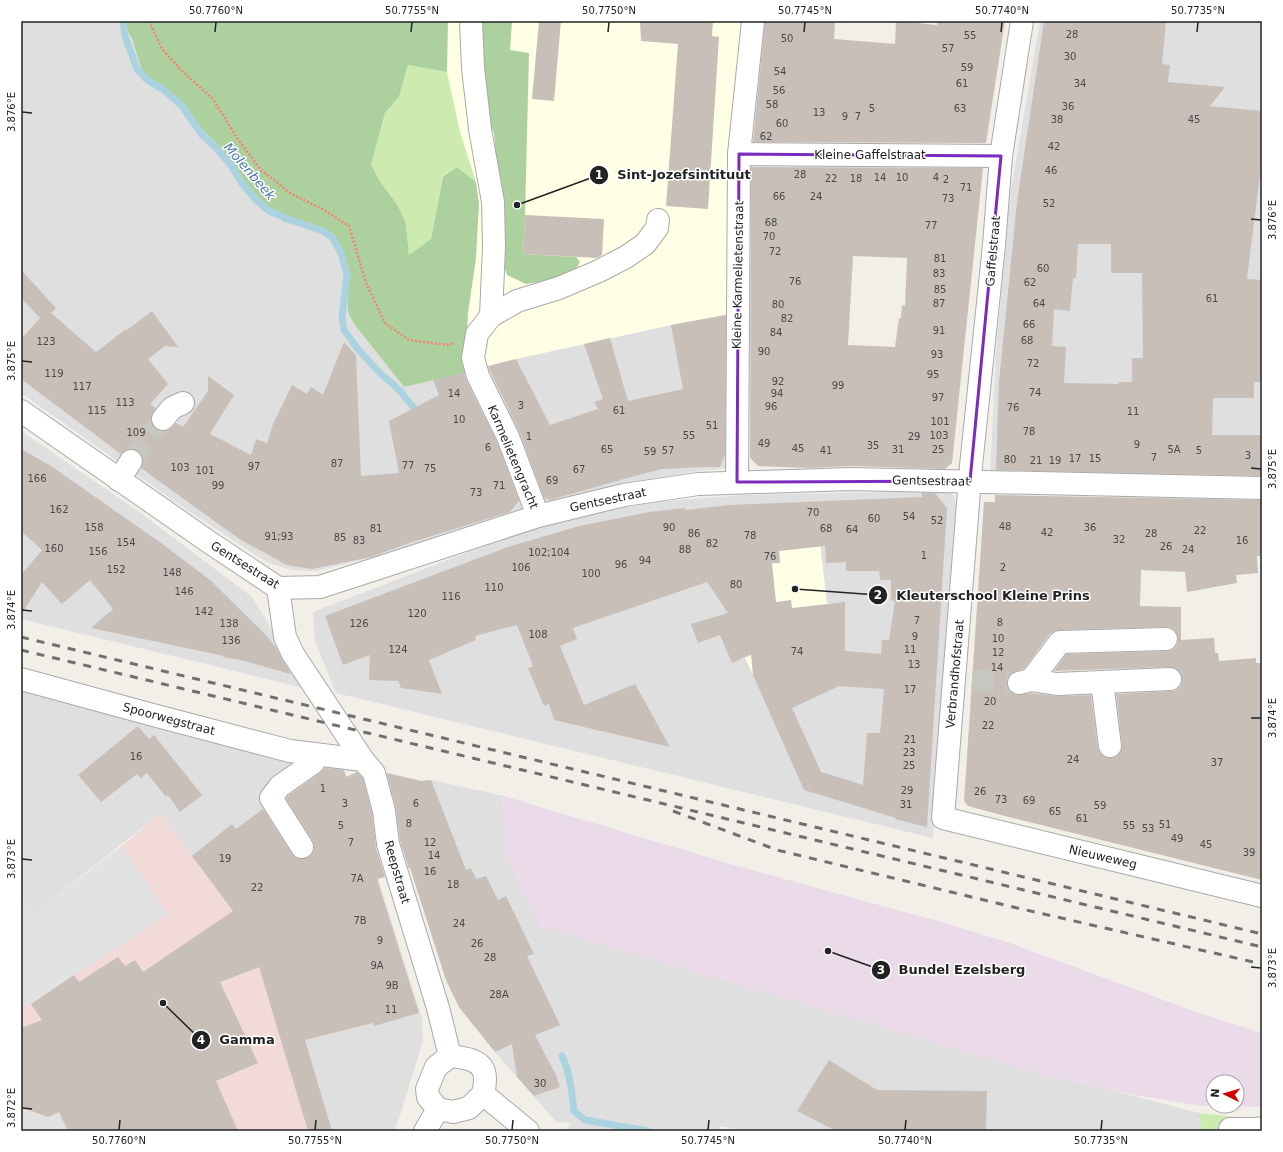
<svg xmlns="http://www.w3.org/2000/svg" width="1283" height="1152" font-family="'DejaVu Sans',sans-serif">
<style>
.residential{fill:#e0dfdf}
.commercial{fill:#f2dad9}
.industrial{fill:#ebdbe8;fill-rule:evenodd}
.education{fill:#ffffe5}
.grass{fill:#cdebb0}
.forest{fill:#add19e}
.parking{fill:#e2e2e2}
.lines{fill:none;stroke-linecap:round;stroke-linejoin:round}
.stream{stroke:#aad3df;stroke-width:7}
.building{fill:#c7bfb8;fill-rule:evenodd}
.minor-tunnel{stroke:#c8c6c1;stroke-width:22;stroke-dasharray:22 11;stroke-linecap:butt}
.minor-casing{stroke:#a9a9a9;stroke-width:24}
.path{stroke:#fa8072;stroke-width:2.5;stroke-dasharray:2 2;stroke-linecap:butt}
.minor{stroke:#fff;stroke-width:22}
.rail{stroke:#707070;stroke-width:3;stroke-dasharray:8 8;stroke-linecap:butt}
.marked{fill:none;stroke:#7b2cbf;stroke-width:3;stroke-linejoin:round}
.ticks{fill:none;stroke:#222;stroke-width:1.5}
.labels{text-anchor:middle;stroke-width:3;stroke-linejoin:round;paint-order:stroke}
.number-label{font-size:10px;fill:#4b4948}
.street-label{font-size:12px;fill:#222;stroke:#fff}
.water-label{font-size:13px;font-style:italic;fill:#4a7aab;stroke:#fff}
.leader{fill:none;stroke:#222;stroke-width:1.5}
.callout-dot{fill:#222;stroke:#fff;stroke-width:1.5}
.mark-label{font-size:12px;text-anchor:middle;font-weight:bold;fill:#fff}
.callout-label{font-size:13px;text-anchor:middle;font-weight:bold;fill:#222;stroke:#fff;stroke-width:3;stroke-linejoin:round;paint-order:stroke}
.neatline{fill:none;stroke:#222;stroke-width:1.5}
.ticks-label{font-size:10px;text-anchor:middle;fill:#222}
</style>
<rect width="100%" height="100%" fill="#f2efe9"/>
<!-- residential -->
<g class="residential">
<path d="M21,21H122L132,39L143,74L216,143L247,186L284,222L325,230L347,268L348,289L465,373L468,379L484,367L520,358L671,325L729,314L728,468L689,472L578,497L388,554L316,571L292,570L268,563L184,508L21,393Z"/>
<path d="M1040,21H1262V473L1089,476H990L996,351L1011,190Z"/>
<path d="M21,431L138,511L252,597L274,633L312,690L21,619Z"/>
<path d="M943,491L954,495L956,506L933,838L336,693L315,641L313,612L540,524L642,503L743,495Z"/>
<path d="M21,690L302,766H343L346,777L362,771L376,813L366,818L376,872L422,1019L423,1040L400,1116L394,1131L308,1130L252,944L233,911L160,814L33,914L21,895Z"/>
<path d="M382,772L421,781L431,780L504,796L502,806L1029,1069L1199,1113L1201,1131H747L720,1126L719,1131H565L571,1124L563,1122L557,1123L495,1052L459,1007L446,980Z"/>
</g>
<!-- commercial -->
<path class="commercial" d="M160,814L233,910L252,944L308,1130L332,1131H21V895L33,914L122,846Z"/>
<!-- industrial -->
<path class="industrial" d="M504,796L734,865L948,924L1010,943L1199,1013L1262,1033V1107L1200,1106L1129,1094L1057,1079L539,926L507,859L502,806ZM1213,1082H1237V1106H1213Z"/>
<!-- education -->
<g class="education">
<path d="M142,21H747L729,314L671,325L520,358L484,367L468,380L465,373L404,387L354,324L364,277L337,223Z"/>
<path d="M820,502L821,552L827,603H831L834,633L764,698L745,658L769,647L763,576L772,563H780L779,548Z"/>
</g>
<!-- grass -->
<g class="grass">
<path d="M408,65L447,72L460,132L476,182L457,167L443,175L431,239L409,256L406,223L397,204L381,183L371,165L385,113L399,97Z"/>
<path d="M1199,1113L1262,1120V1131H1201Z"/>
</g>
<!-- forest -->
<g class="forest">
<path d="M122,21H448L447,72L408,65L399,97L385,113L371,165L381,183L397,204L406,223L409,255L431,239L443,176L457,167L476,182L479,204L476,258L468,313L465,373L404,387L354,324L348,312L347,268L325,230L284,222L247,186L216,143L143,74L132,39Z"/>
<path d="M475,21L512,22L510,50L529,53L525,215L523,254L576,257L580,262L576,269L556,279L526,284L507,275L501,257L499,190L494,134L479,90Z"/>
</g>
<!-- parking -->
<g class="parking">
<path d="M122,846L168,914L31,1004L21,1009V895L33,914Z"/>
<path d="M21,1107L48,1117L59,1112L68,1131H21Z"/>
</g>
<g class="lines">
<!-- stream -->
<g class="stream">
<path d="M123,21L125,36L137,69L147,80L164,90L182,106L202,135L217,149L230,164L241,182L256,200L269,211L288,219L323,231L333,238L341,253L347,274L342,317L344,330L357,348L378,371L399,390L419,414"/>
<path d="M562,1056C570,1073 572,1093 574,1111L585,1120L648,1131"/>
</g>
</g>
<!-- building -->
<g class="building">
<path d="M539,21H561L554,101L532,99Z"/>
<path d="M640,21H713L712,36L719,37L708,209L666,206L678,44L641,41Z"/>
<path d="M765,21H835L834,39L895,44L896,21L937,25L938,21H1005L986,143L753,142Z"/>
<path d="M1044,21H1166L1162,64L1170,65L1168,82L1225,87L1210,106L1262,111V175H1260L1247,279L1262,280V382H1254V398H1213L1212,435H1262V476L996,470L999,382L1017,202ZM1078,244H1111V273H1142L1143,358H1132V382H1119V384L1064,383L1066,347L1052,346L1054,309L1070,311L1073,278H1076Z"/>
<path d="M751,167L983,168L952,463L945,469L851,466L809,468L758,466L750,458ZM853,256L907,258L905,306L902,305L901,318H899L895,347L848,345Z"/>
<path d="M525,215L604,219L602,255L597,258L523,254Z"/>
<path d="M21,270L56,308L51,313L96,352L126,329L127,330L152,311L178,347L165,346L148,359L168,384L150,404L156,408L151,417V424L155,429L161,431H168L176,423L183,427L208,391V376L234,395L210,434L251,455L256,439L267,443L273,424L292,385L307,394L311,387L323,395L344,342L356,355L361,476L399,473L389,421L439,395L433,380L464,373L467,382L497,442L519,501L510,512L409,543L371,557L312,569L287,565L241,540L163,484L141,468L143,461L142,455L138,451L131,449L126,450L121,454L21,379V339L40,318L21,298Z"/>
<path d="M726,315L725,455L720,467H705L662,469L631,477L550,500L544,498L520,433L488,366L516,359L550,425L598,409L594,402L603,399L584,344L610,338L628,401L683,389L671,325Z"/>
<path d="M21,449L51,466L161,543L210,580L267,636L276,648L283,661L291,674L241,660L222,657L224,656L91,628L113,609L90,580L62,604L42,582L21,615V575L42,550L21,531Z"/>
<path d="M922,493H935L947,508L927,827L895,819L896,818L804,790L753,675L751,654L732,663L720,635L698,643L691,624L728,613L707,582L573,628L577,639L560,646L584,705L635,684L670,747L554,720L549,704L544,706L528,668L533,666L517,625L475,636L476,640L429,660L442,694L401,688L398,681L369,680L370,655L343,665L325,616L508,547L579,526L649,512L685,508V510L730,505L922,497ZM825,546L826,563L846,562V571H879L880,580H891V600L895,601L889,640H882L881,654L845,651V602L792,608L791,600L776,602L772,563H780L779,551ZM839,686L884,689L880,733H867L863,785L821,772L792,708Z"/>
<path d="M995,495L1262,500V556H1257L1258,573L1236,575L1237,583L1187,592L1185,572L1141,570L1140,606L1181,607V640L1214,638L1215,653H1218L1219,661L1256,658V663H1262V880L1001,815L968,806L964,801L984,502H995ZM1166,627L1172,628L1176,632L1178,638L1177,645L1172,650L1166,651L1066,654L1054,671L1169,667L1175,668L1180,672L1182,679L1181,685L1176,690L1171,691L1116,694L1122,745L1121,751L1117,756L1112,758L1105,757L1100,753L1098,748L1091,695L1057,696L1032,693L1016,695L1010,692L1007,686V680L1010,674L1016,671L1024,669L1050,634L1055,631L1060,630Z"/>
<path d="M138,726L149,739L154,735L202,795L180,812L168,795L166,797L147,773L141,778L137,774L101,802L78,775Z"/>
<path d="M325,768L344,770L346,777L357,772L363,779L372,813L376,848L385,877L377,879L419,1013L374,1026L373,1023L305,1040L332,1131H308L259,967L220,982L258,1063L216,1081L238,1131H68L59,1112L48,1117L21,1107V1028L42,1020L31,1004L74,975L79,982L118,957L125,966L135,960L143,972L233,911L192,856L232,824L236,829L263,809L292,854L296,858L302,859L309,857L313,852L314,846L313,841L286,799L289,795L320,773Z"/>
<path d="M387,773L421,781L431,780L466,870L471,868L476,879L486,876L498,900L506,896L534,954L527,956L560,1025L535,1035L558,1079H557L560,1087L534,1096L517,1077L512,1044L495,1052L459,1007L446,980L410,868L409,869L400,841L396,808Z"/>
<path d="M829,1060L877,1090L987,1091L986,1131H836L797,1111Z"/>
</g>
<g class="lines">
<!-- minor-tunnel -->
<g class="minor-tunnel">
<path d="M131,461L163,419"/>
<path d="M972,680L1019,683"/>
</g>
<defs>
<g id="minor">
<path d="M471,21L473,68L480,129L493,202L494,247L491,316"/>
<path d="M1022,21L1001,156L994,245L971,466L943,818L1262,896"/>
<path d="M739,154L1001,156"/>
<path d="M21,411L209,542L278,588L320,587L538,516L624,495L698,484L851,479L1262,488"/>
<path d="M163,419L172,408L183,403"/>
<path d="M119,480L131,461"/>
<path d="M737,482L739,154L753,21"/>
<path d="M538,516L508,437L478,376L473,358L477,334L491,316L517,301L559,288L599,271L626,257L645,244L657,228L658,220"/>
<path d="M278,588L285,637L293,654L363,760L374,773L384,811L388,844L438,1008L450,1056"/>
<path d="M21,679L153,715L290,751L363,760"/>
<path d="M1031,680L1057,684L1170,679"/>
<path d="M1102,682L1110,746"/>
<path d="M1019,683L1031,680L1060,642L1166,639"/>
<path d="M302,847L271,798L280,786L313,763L318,755"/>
<path d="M450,1056L436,1067L427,1089L428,1097L438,1109L453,1112L469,1108L483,1094"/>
<path d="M450,1056C465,1058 485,1059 485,1079C485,1084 484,1090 483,1094"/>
<path d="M483,1094L528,1131"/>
<path d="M1230,1129H1256L1262,1128"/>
<path d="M425,1131L438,1109"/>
</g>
</defs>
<!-- minor casing -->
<use href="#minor" class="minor-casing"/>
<!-- path -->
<path class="path" d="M149,21L162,49L181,70L213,99L237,138L260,169L290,193L322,209L349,226L366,283L385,323L409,340L448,345L453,343"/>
<!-- minor -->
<use href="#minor" class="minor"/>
<!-- rail -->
<g class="rail">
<path d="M21,637L1262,934"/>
<path d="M21,650L1262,947"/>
<path d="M673,811L777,850L1013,907L1262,964"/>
</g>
</g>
<!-- marked area -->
<path class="marked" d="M739,154L1001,156L970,481L737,482Z"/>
<!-- ticks -->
<path class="ticks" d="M215,32L216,22M411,32L412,22M608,32L609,22M804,32L805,22M1001,32L1002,22M1197,32L1198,22M22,112L32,113M1251,219L1261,220M22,361L32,362M1251,468L1261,469M22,610L32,611M1251,718H1261M22,859L32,860M1251,967L1261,968M22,1108L32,1109M119,1130L120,1120M315,1130L316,1120M512,1130L513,1120M708,1130L709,1120M905,1130L906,1120M1101,1130L1102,1120"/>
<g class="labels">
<!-- number labels -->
<g class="number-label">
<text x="1072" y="38">28</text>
<text x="970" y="39">55</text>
<text x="787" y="42">50</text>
<text x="948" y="52">57</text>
<text x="1070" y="60">30</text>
<text x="967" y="71">59</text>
<text x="780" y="75">54</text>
<text x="962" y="87">61</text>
<text x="1080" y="87">34</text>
<text x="779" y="94">56</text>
<text x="772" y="108">58</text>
<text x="1068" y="110">36</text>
<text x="872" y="112">5</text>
<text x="960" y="112">63</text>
<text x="819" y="116">13</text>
<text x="845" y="120">9</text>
<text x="858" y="120">7</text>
<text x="1057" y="123">38</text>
<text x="1194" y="123">45</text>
<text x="782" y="127">60</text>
<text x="766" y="140">62</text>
<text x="1054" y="150">42</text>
<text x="1051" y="174">46</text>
<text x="800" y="178">28</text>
<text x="880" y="181">14</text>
<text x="902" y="181">10</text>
<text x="936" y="181">4</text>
<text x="831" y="182">22</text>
<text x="856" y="182">18</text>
<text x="946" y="183">2</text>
<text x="966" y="191">71</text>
<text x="779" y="200">66</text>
<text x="816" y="200">24</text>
<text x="948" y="202">73</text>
<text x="1049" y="207">52</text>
<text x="771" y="226">68</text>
<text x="931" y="229">77</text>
<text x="769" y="240">70</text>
<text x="775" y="255">72</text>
<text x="940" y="262">81</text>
<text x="1043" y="272">60</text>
<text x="939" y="277">83</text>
<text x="795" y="285">76</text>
<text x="1030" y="286">62</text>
<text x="940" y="293">85</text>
<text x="1212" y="302">61</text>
<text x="939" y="307">87</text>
<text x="1039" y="307">64</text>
<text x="778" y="308">80</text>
<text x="787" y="322">82</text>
<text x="1029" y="328">66</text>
<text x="939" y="334">91</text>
<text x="776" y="336">84</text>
<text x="1027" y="344">68</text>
<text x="46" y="345">123</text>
<text x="764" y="355">90</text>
<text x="937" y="358">93</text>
<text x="1033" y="367">72</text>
<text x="54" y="377">119</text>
<text x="933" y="378">95</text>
<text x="778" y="385">92</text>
<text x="838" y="389">99</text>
<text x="82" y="390">117</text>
<text x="1035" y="396">74</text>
<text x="454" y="397">14</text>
<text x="777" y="397">94</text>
<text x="938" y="401">97</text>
<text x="125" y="406">113</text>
<text x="521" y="409">3</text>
<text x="771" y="410">96</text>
<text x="1013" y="411">76</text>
<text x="97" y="414">115</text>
<text x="619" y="414">61</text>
<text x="1133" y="415">11</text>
<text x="459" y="423">10</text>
<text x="940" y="425">101</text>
<text x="712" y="429">51</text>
<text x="1029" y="435">78</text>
<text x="136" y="436">109</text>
<text x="689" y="439">55</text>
<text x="939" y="439">103</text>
<text x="529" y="440">1</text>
<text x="914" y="440">29</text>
<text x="764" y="447">49</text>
<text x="1137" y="448">9</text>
<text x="873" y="449">35</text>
<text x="488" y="451">6</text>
<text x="798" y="452">45</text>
<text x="607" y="453">65</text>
<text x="898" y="453">31</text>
<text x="938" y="453">25</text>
<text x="1174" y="453">5A</text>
<text x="668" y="454">57</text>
<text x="826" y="454">41</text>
<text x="1199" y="454">5</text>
<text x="650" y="455">59</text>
<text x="1248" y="459">3</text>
<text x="1154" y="461">7</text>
<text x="1075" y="462">17</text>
<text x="1095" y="462">15</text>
<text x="1010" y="463">80</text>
<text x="1036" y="464">21</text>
<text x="1055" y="464">19</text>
<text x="337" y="467">87</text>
<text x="408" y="469">77</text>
<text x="254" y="470">97</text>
<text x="180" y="471">103</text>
<text x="430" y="472">75</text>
<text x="579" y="473">67</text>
<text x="205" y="474">101</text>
<text x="37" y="482">166</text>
<text x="552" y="484">69</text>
<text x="218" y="489">99</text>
<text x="499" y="489">71</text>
<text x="476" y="496">73</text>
<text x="59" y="513">162</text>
<text x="813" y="516">70</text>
<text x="909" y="520">54</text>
<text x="874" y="522">60</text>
<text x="937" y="524">52</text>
<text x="1005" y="530">48</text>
<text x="94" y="531">158</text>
<text x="669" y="531">90</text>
<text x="1090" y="531">36</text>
<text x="376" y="532">81</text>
<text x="826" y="532">68</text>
<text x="852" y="533">64</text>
<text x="1200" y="534">22</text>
<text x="1047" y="536">42</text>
<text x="694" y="537">86</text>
<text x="1151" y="537">28</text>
<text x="750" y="539">78</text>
<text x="279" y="540">91;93</text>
<text x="340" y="541">85</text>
<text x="1119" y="543">32</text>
<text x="359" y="544">83</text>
<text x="1242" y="544">16</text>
<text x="126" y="546">154</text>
<text x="712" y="547">82</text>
<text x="1166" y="550">26</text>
<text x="54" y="552">160</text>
<text x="685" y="553">88</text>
<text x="1188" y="553">24</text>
<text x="98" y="555">156</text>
<text x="549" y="556">102;104</text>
<text x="924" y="559">1</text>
<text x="770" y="560">76</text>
<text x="645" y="564">94</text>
<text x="621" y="568">96</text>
<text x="521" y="571">106</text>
<text x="1003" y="571">2</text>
<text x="116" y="573">152</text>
<text x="172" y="576">148</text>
<text x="591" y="577">100</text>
<text x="736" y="588">80</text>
<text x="494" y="591">110</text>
<text x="184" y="595">146</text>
<text x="451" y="600">116</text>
<text x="204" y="615">142</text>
<text x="417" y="617">120</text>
<text x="917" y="624">7</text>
<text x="1000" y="626">8</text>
<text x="229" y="627">138</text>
<text x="359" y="627">126</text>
<text x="538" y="638">108</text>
<text x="915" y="640">9</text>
<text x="998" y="642">10</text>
<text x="231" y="644">136</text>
<text x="398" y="653">124</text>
<text x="910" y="653">11</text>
<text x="797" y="655">74</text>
<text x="998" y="656">12</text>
<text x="914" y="668">13</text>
<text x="997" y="671">14</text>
<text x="910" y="693">17</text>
<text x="990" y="705">20</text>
<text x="988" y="729">22</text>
<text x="910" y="743">21</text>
<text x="909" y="756">23</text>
<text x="136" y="760">16</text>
<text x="1073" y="763">24</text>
<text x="1217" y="766">37</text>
<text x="909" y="769">25</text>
<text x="323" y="792">1</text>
<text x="907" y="794">29</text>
<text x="980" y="795">26</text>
<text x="1001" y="803">73</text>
<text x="1029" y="804">69</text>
<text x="345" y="807">3</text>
<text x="416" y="807">6</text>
<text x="906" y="808">31</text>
<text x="1100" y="809">59</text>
<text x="1055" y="815">65</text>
<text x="1082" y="822">61</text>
<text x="409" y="827">8</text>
<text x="1165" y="828">51</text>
<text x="341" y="829">5</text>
<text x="1129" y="829">55</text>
<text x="1148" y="832">53</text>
<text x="1177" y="842">49</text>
<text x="351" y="846">7</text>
<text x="430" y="846">12</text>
<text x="1206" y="848">45</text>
<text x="1249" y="856">39</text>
<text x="434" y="859">14</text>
<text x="225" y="862">19</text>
<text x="430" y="875">16</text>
<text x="357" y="882">7A</text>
<text x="453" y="888">18</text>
<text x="257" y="891">22</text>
<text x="360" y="924">7B</text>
<text x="459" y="927">24</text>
<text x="380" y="944">9</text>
<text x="477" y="947">26</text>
<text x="490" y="961">28</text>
<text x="377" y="969">9A</text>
<text x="392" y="989">9B</text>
<text x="499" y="998">28A</text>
<text x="391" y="1013">11</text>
<text x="540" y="1087">30</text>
</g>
<!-- street labels -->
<g class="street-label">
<text x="870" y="159">Kleine Gaffelstraat</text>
<text transform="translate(993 251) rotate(-85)" y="4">Gaffelstraat</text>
<text transform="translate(738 275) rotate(-89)" y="4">Kleine Karmelietenstraat</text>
<text transform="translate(513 457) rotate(67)" y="4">Karmelietengracht</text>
<text transform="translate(931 481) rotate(1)" y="4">Gentsestraat</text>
<text transform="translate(608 500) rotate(-12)" y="4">Gentsestraat</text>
<text transform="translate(245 565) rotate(32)" y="4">Gentsestraat</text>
<text transform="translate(955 674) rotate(-85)" y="4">Verbrandhofstraat</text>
<text transform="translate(169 719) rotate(15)" y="4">Spoorwegstraat</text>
<text transform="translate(1103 857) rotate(13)" y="4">Nieuweweg</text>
<text transform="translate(397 872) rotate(74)" y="4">Reepstraat</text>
</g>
<!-- water labels -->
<g class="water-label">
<text transform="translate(250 171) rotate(49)" y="5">Molenbeek</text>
</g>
</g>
<!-- callouts -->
<path class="leader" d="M517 205L599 175M795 589L878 595M828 951L881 970M163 1003L201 1040"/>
<g class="callout-dot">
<circle cx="517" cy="205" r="4"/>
<circle cx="795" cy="589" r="4"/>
<circle cx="828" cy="951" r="4"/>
<circle cx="163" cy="1003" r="4"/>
<circle cx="599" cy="175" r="10"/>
<circle cx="878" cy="595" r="10"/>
<circle cx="881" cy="970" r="10"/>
<circle cx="201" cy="1040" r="10"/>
</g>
<g class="mark-label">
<text x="599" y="179">1</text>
<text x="878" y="599">2</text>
<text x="881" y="974">3</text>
<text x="201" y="1044">4</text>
</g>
<g class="callout-label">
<text x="684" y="179">Sint-Jozefsintituut</text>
<text x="993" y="600">Kleuterschool Kleine Prins</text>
<text x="962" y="974">Bundel Ezelsberg</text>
<text x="247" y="1044">Gamma</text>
</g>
<!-- border -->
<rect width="1283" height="1152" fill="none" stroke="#ffffff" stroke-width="44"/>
<!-- north arrow -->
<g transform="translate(1225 1094) rotate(275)"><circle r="19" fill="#ffffff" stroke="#a7a7a7"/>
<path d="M0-3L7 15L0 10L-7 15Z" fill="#d40000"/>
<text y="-6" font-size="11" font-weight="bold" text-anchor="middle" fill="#222222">N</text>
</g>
<rect x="22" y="22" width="1239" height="1108" class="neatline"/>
<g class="ticks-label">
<text x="216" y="14">50.7760°N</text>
<text x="412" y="14">50.7755°N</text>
<text x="609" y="14">50.7750°N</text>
<text x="805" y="14">50.7745°N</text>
<text x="1002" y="14">50.7740°N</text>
<text x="1198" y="14">50.7735°N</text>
<text transform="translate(11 112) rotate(-90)" y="4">3.876°E</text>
<text transform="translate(1272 220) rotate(-90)" y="4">3.876°E</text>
<text transform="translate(11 361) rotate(-90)" y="4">3.875°E</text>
<text transform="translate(1272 469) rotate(-90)" y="4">3.875°E</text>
<text transform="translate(11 610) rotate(-90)" y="4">3.874°E</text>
<text transform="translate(1272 718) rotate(-90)" y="4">3.874°E</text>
<text transform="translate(11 859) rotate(-90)" y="4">3.873°E</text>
<text transform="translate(1272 968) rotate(-90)" y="4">3.873°E</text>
<text transform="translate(11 1108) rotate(-90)" y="4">3.872°E</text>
<text x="119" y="1144">50.7760°N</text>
<text x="315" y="1144">50.7755°N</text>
<text x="512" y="1144">50.7750°N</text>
<text x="708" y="1144">50.7745°N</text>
<text x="905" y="1144">50.7740°N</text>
<text x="1101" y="1144">50.7735°N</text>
</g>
</svg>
